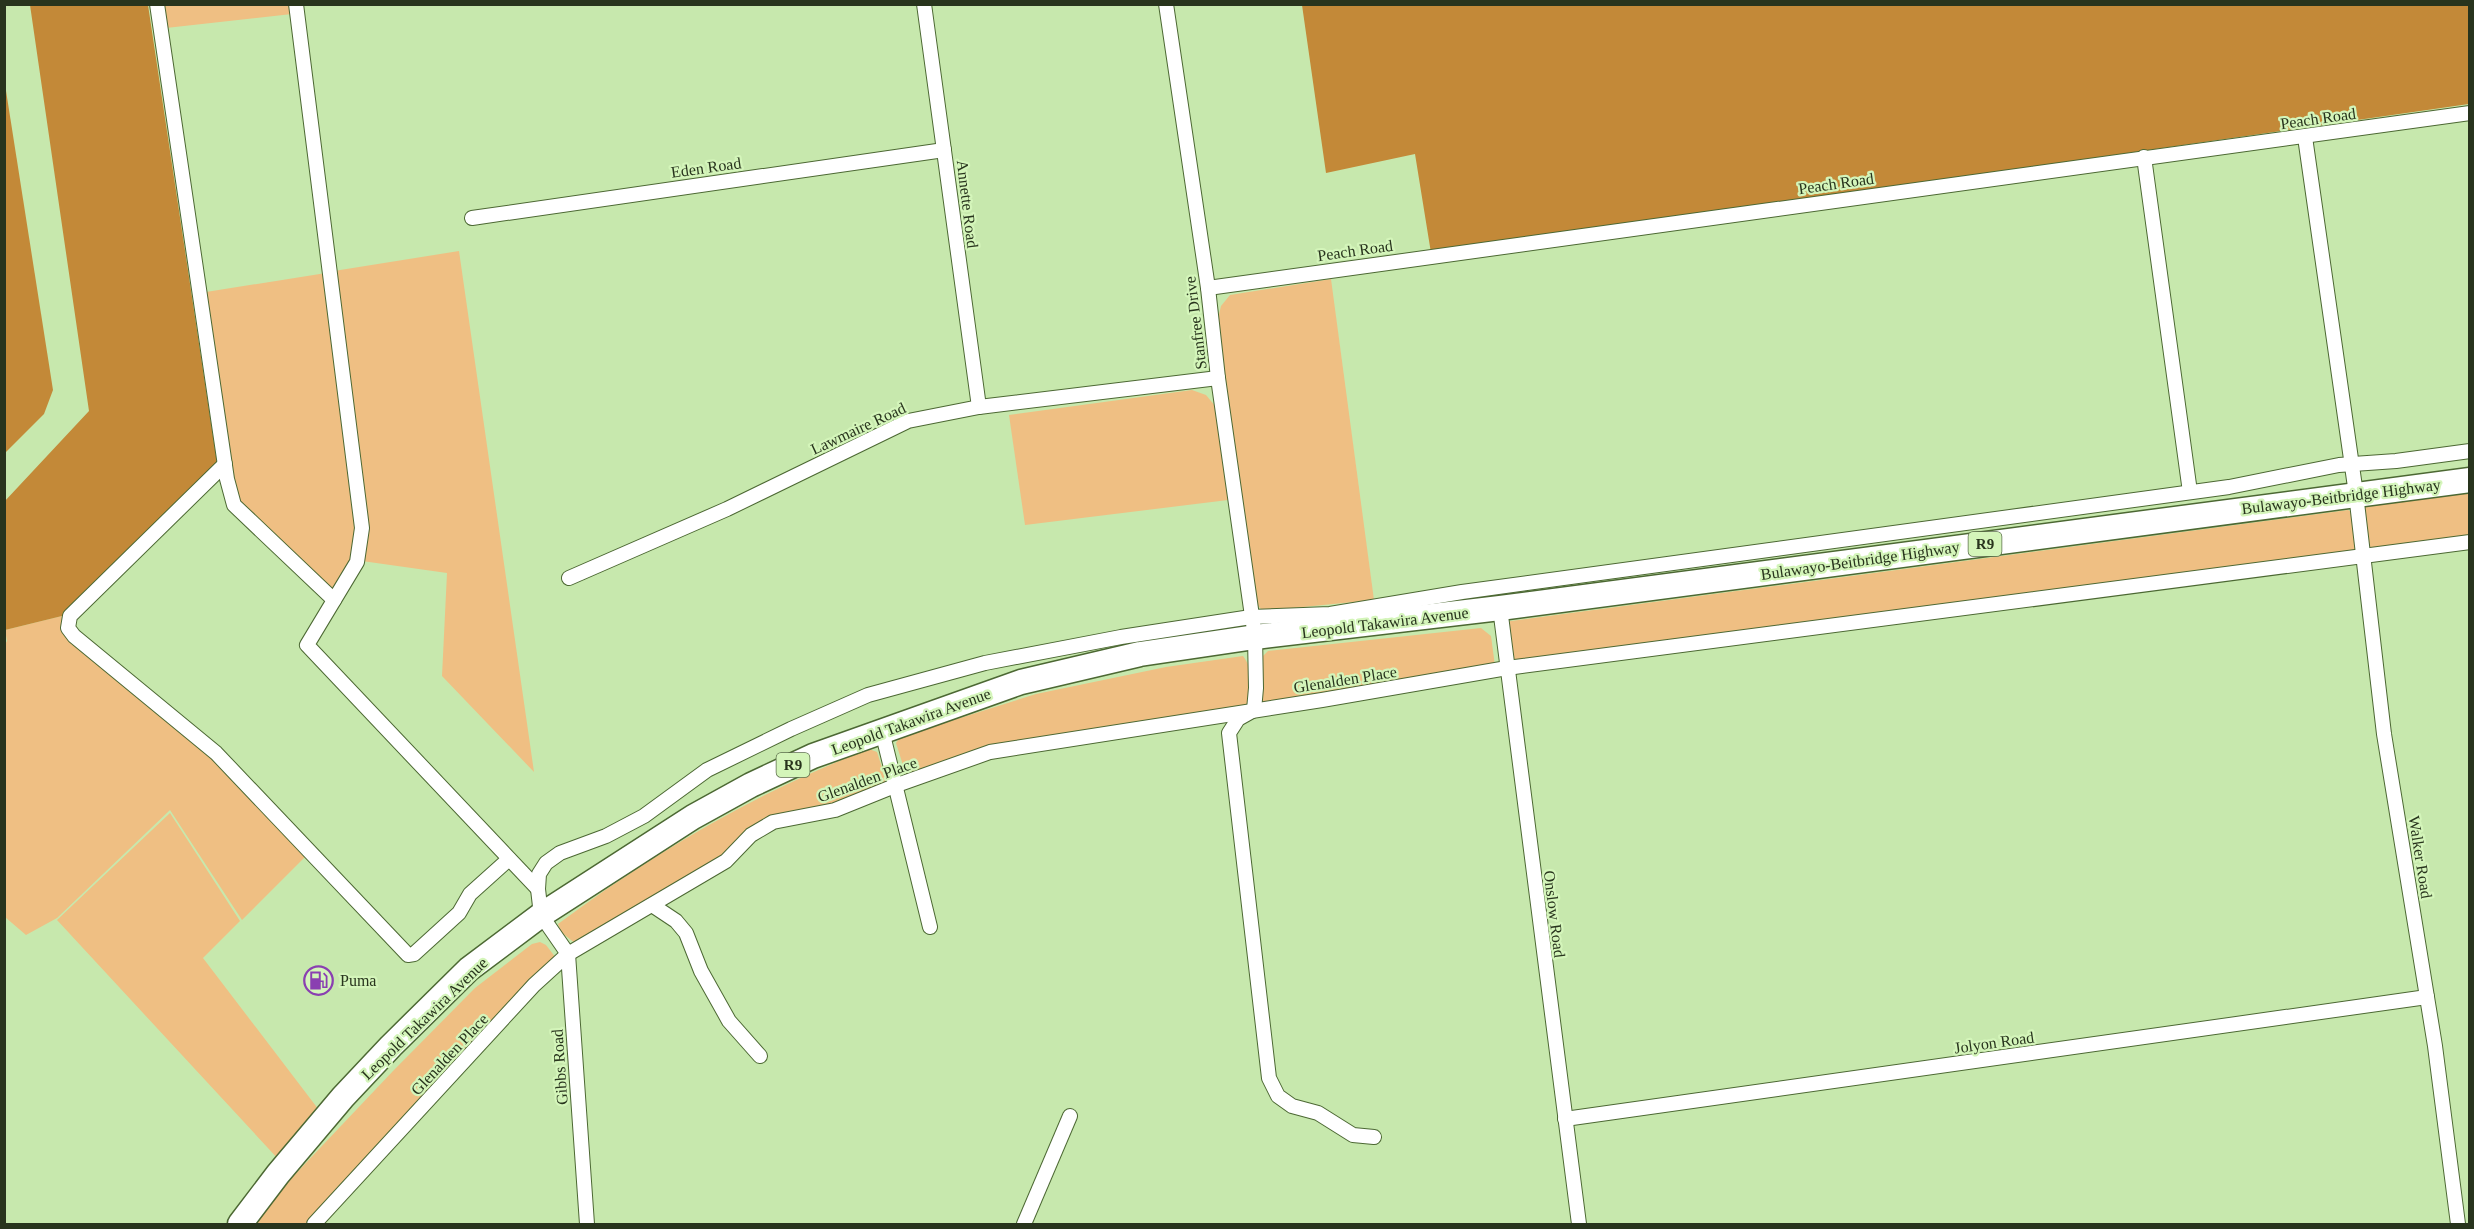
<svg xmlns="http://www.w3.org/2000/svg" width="2474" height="1229" font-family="Georgia,serif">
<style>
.green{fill:#efbf83}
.forest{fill:#c38938}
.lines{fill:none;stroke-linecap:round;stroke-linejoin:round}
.street-casing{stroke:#4c6833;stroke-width:16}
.highway-casing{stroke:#4c6833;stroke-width:27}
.street{stroke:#fff;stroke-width:14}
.highway{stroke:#fff;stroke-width:24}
.labels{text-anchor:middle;stroke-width:4.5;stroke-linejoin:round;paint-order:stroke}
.shield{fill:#d4f5ba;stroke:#5c6e4c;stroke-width:1.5}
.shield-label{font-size:15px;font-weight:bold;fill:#28341d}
.street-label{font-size:16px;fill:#28341d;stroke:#d4f5ba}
.poi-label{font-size:16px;fill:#28341d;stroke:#d4f5ba;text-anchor:start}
</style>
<rect width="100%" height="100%" fill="#c7e8ad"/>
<!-- green -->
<g class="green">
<path d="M162,5H291L292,14L166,28Z"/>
<path d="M459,251L534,772L442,676L447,573L362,561L334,271Z"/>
<path d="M326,273L357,529L353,560L333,593L238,503L231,477L206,292Z"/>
<path d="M1331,279L1374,600L1263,611L1255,603L1217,323L1221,306L1230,295Z"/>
<path d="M1192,390L1206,395L1216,407L1228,500L1025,525L1009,415Z"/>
<path d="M2469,493V538L2373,551L2368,547L2363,507Z"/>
<path d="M2348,510L2355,514L2361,554L1509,665L1504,622Z"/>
<path d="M66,615L63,630L213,757L306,856L242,920L170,810L57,918L26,935L5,917L4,646L7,641L5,630Z"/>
<path d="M1481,628L1491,636L1495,666L1260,705V659L1268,651Z"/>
<path d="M1243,656C1255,672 1253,690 1246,708L991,748L907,778L896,743L900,737L1036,694L1166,667Z"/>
<path d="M869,749L877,752L888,786L832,808L792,815L576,944L561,932L558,924C655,852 757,792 869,749Z"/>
<path d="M170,813L240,921L203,958L322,1114L280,1161L57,920Z"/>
<path d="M540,942L546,945L556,958L310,1224H256L285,1185L393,1071L475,988L532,944Z"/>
</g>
<!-- forest -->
<g class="forest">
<path d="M30,5H148L217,463L66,615L5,630L4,502L89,411Z"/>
<path d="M1302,5H2469V104L1431,253L1415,154L1326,173Z"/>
<path d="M4,78L53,390L44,414L5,453Z"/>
</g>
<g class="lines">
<defs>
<g id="street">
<path d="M157,4L227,479L234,505L334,600"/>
<path d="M296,4L362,528L357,562L307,645L538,889"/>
<path d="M924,4L979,407"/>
<path d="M1166,4L1208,288L1218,378L1255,637L1256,688L1254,710L1238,719L1229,733L1269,1078L1278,1096L1292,1106L1318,1113L1353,1135L1374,1137"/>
<path d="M2305,137L2356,494L2384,734L2435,1046L2458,1224"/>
<path d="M2144,157L2190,492"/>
<path d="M472,218L944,150"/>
<path d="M1208,288L2470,113"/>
<path d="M225,464L70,616L68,628L74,636L216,753L408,955L414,954L459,913L470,894L509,859"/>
<path d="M569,578L727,509L908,421L979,407L1218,378"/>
<path d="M1500,608L1579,1224"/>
<path d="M882,731L930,927"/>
<path d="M652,905L676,921L686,933L701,971L729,1021L760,1056"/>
<path d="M1565,1119L2427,997"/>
<path d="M314,1224L534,985L568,954L726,861L751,835L773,822L835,810L897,785L990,752L1322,700L1507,668L2470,542"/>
<path d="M587,1224L568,954L541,915L538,889L539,874L546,863L560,853L606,836L644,816L707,770L791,729L868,695L985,663L1121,637L1251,617L1330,614L1462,592L2229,487L2339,465L2396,461L2470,451"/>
<path d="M1024,1224L1070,1116"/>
</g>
<path id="highway" d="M240,1224L278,1174L343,1097L391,1046L469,969L541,915L693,817L751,785L813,756L1021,682L1140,654L1255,637L1500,608L2470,480"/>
</defs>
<!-- street casing -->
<use href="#street" class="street-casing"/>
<!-- highway casing -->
<use href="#highway" class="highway-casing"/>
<!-- street -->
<use href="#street" class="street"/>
<!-- highway -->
<use href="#highway" class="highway"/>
</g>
<!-- icons -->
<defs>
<symbol id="fuel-ring" viewBox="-11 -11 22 22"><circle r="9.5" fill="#d4f5ba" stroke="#8a3fb1" stroke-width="1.5"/><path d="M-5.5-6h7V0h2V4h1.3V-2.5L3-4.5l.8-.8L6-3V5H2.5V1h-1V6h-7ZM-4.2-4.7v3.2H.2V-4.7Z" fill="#8a3fb1"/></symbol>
</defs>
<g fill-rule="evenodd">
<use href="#fuel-ring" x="302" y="964" width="33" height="33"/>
</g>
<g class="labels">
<!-- shield labels -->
<g class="shield">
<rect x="1968.5" y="532" width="33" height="24" rx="4.5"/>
<rect x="776.5" y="753" width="33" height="24" rx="4.5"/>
</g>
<g class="shield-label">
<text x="1985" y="549">R9</text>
<text x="793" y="770">R9</text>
</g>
<!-- street labels -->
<g class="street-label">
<text transform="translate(2318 118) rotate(-8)" y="6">Peach Road</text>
<text transform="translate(706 167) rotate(-8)" y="6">Eden Road</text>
<text transform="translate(1836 183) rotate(-8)" y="6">Peach Road</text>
<text transform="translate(968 204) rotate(83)" y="6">Annette Road</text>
<text transform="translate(1355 250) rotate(-8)" y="6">Peach Road</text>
<text transform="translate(1195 323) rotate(-97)" y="6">Stanfree Drive</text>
<text transform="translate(858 428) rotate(-25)" y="6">Lawmaire Road</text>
<text transform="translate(2341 496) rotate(-7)" y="6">Bulawayo-Beitbridge Highway</text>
<text transform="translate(1860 560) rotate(-8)" y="6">Bulawayo-Beitbridge Highway</text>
<text transform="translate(1385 622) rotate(-7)" y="6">Leopold Takawira Avenue</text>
<text transform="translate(1345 679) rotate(-9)" y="6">Glenalden Place</text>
<text transform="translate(911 721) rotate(-20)" y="6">Leopold Takawira Avenue</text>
<text transform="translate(867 779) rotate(-20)" y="6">Glenalden Place</text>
<text transform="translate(2421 857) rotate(81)" y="6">Walker Road</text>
<text transform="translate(1555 914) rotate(83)" y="6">Onslow Road</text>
<text transform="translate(424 1018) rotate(-44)" y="6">Leopold Takawira Avenue</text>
<text transform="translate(1994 1042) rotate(-8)" y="6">Jolyon Road</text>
<text transform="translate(449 1054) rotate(-47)" y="6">Glenalden Place</text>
<text transform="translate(559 1067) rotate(-94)" y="6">Gibbs Road</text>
</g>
<!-- poi labels -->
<g class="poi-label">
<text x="340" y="986">Puma</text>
</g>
</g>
<!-- border -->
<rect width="2474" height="1229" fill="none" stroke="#28341d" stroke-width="12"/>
</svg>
